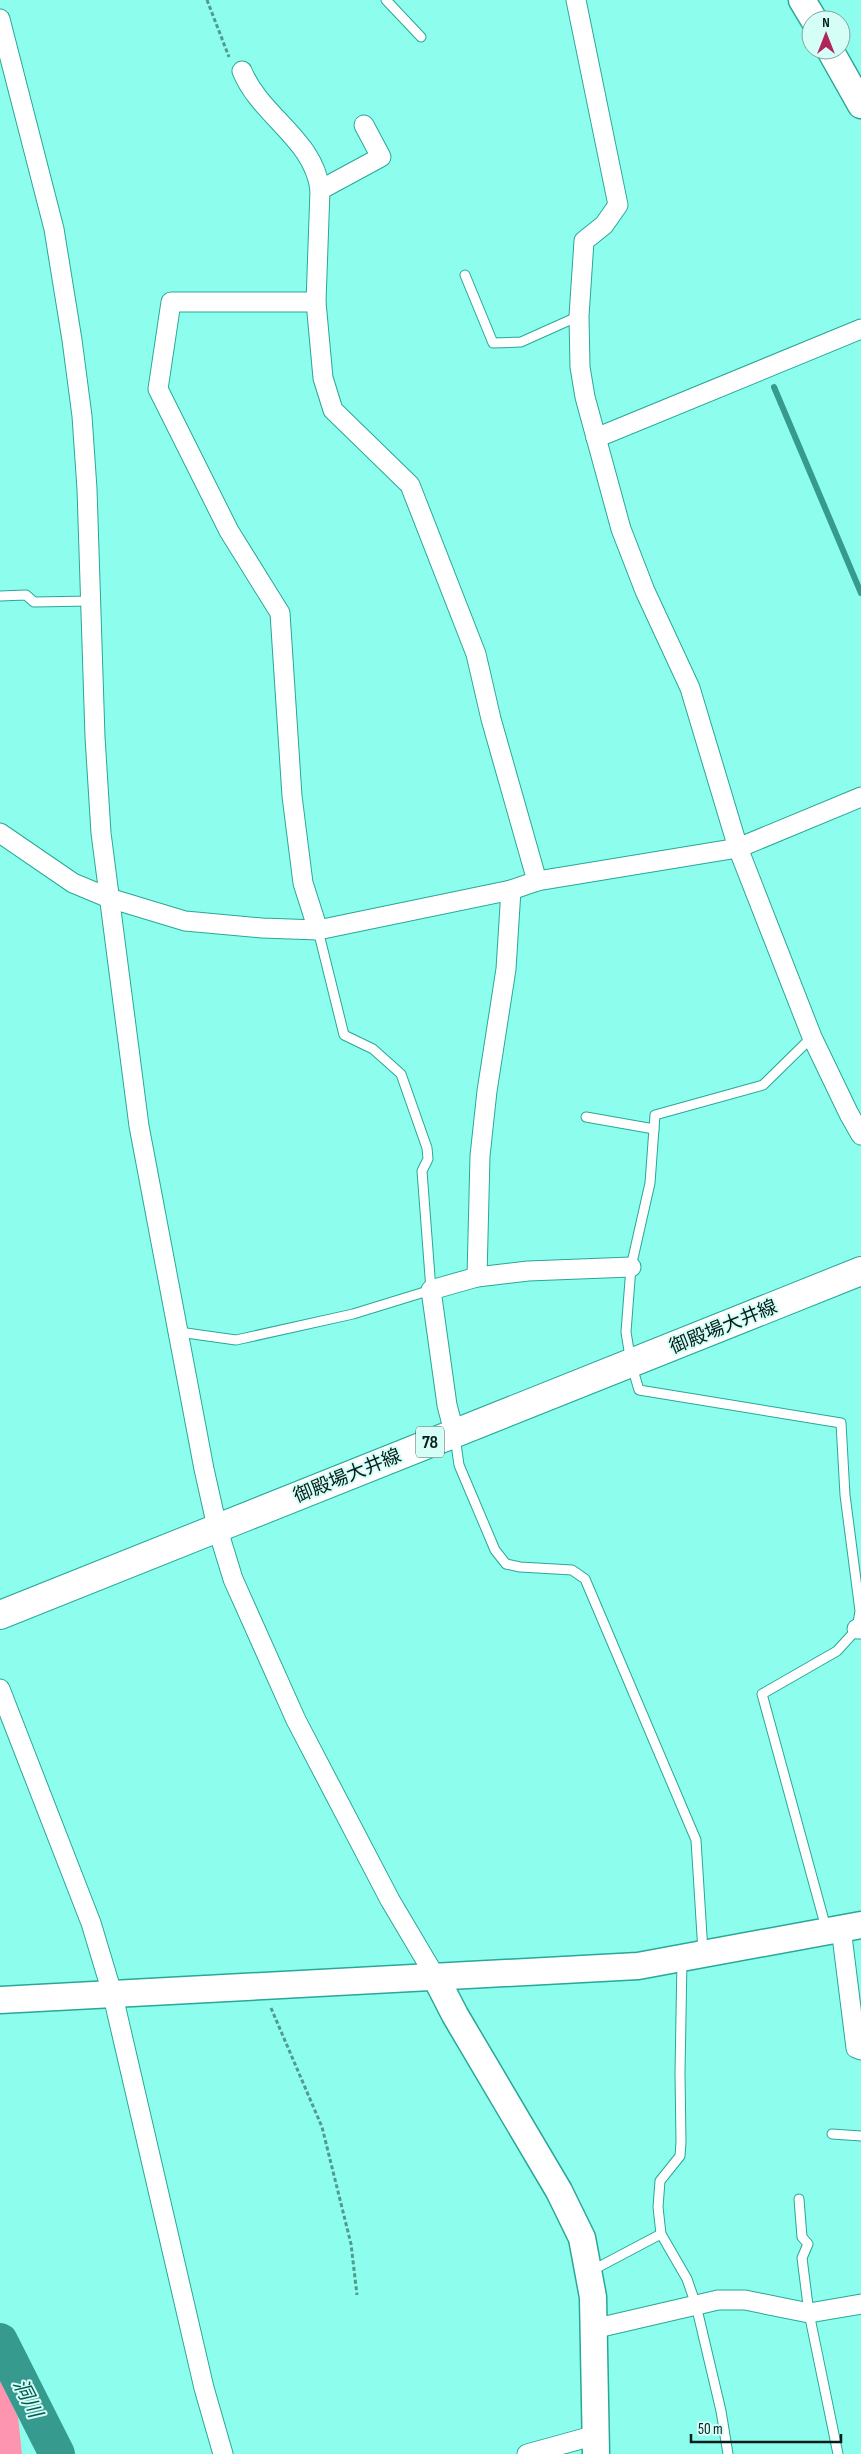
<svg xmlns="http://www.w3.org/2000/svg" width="861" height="2454" font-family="'Sofia Sans Condensed','Noto Sans JP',sans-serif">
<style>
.green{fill:#fd95b1}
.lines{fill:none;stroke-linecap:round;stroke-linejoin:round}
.stream{stroke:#369b8e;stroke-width:6}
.river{stroke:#369b8e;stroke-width:36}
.lane-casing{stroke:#29a798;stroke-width:11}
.street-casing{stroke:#29a798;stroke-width:21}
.secondary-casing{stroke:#29a798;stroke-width:29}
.primary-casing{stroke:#29a798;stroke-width:30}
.path{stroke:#509a8f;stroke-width:3;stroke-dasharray:4 2.5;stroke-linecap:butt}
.lane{stroke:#fff;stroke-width:9}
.street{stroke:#fff;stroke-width:19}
.secondary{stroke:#fff;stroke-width:26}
.primary{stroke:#fff;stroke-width:28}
.labels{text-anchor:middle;stroke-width:4;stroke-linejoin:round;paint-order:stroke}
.shield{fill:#d5fef7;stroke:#43625e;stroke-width:1}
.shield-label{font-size:18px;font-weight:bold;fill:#051f1c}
.street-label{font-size:19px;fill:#051f1c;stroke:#d5fef7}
.water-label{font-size:20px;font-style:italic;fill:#035b52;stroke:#d5fef7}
</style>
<rect width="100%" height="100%" fill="#8dfeed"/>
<!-- green -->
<path class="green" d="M0,2379L18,2417L22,2454H0Z"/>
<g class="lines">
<!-- stream -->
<path class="stream" d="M774,387L861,593"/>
<!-- river -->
<path class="river" d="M0,2341L57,2454"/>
<defs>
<g id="lane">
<path d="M386,0L421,37"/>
<path d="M465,275L493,343L521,342L579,316"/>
<path d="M0,596L26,595L34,602L91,601"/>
<path d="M812,1037L763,1085L655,1115L650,1183L631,1267L626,1332L631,1363L639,1390L841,1423L845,1495L860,1611L857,1629L837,1651L762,1694L826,1928"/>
<path d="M586,1117L654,1129"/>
<path d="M179,1332L236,1340L353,1314L431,1290L422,1171L428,1159L427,1148L401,1074L373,1049L344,1035L318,930"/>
<path d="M455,1437L459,1465L495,1550L506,1564L520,1567L572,1570L585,1579L696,1840L703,1952"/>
<path d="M682,1959L680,2073L681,2142L680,2156L660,2181L658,2207L661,2234L687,2279L696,2305L721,2411L728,2454"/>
<path d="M832,2134L861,2136"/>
<path d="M799,2199L802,2237L808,2244L802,2258L809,2313L838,2454"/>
<path d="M591,2271L661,2234"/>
</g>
<g id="street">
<path d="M576,0L618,205L604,225L584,241L579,316L580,367L585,397L621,529L645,591L690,688L738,848L812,1037L849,1114L861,1135"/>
<path d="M0,19L54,229L72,340L82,416L87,489L95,737L101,833L139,1126L204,1469L217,1527L233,1579L296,1720L390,1900L435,1976"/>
<path d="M242,71C261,117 314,139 320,190L316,302L323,378L333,410L410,485L476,654L491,719L537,881"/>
<path d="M320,190L381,157L364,125"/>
<path d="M316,302H171L158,389L229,531L280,613L292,796L303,883L318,930"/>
<path d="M596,438L861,329"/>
<path d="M0,833L73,883L109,898L185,921L262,928L318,930L511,890L537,881L738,848L861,797"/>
<path d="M477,1277L480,1156L487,1091L506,969L511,890"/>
<path d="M454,1432L447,1405L431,1290L477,1277L528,1271L631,1267"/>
<path d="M857,1629H861"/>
<path d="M0,1689L91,1923L113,1996L204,2388L223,2454"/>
<path d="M841,1928L856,2048L861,2050"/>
<path d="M593,2329L718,2300H745L809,2313L861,2304"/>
<path d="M527,2454L596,2435"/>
</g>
<g id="secondary">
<path d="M802,0L814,20"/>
<path d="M830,50L861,105"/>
<path d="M435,1976L455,2015L559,2191L582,2238L593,2297L596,2454"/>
<path d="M0,2000L638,1966L861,1925"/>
</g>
<path id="primary" d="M0,1615L861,1271"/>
</defs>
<!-- lane casing -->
<use href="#lane" class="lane-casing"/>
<!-- street casing -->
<use href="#street" class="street-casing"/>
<!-- secondary casing -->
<use href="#secondary" class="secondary-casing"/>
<!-- primary casing -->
<use href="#primary" class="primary-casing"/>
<!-- path -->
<g class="path">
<path d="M207,0L229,57"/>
<path d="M271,2008L322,2127L351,2244L357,2295"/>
</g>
<!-- lane -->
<use href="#lane" class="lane"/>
<!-- street -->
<use href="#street" class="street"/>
<!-- secondary -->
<use href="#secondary" class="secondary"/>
<!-- primary -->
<use href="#primary" class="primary"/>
</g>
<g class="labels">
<!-- shield labels -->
<rect class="shield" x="416" y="1426.5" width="28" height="31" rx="4"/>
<g class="shield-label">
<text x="430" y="1448">78</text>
</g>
<!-- street labels -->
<g class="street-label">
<text transform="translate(723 1326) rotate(-22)" y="7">御殿場大井線</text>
<text transform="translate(347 1475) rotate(-22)" y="7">御殿場大井線</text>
</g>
<!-- water labels -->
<g class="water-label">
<text transform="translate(28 2398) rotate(63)" y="7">洞川</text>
</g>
</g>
<!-- north arrow -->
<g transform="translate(826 35)"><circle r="24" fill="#d5fef7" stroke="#82a59f"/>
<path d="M0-4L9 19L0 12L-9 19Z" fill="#b2255c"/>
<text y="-8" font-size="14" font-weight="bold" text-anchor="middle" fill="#051f1c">N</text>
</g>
<!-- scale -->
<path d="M691 2434v8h150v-8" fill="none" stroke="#051f1c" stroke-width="2.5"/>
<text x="698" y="2434" font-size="15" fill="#051f1c" stroke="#d5fef7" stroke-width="4" paint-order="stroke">50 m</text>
</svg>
